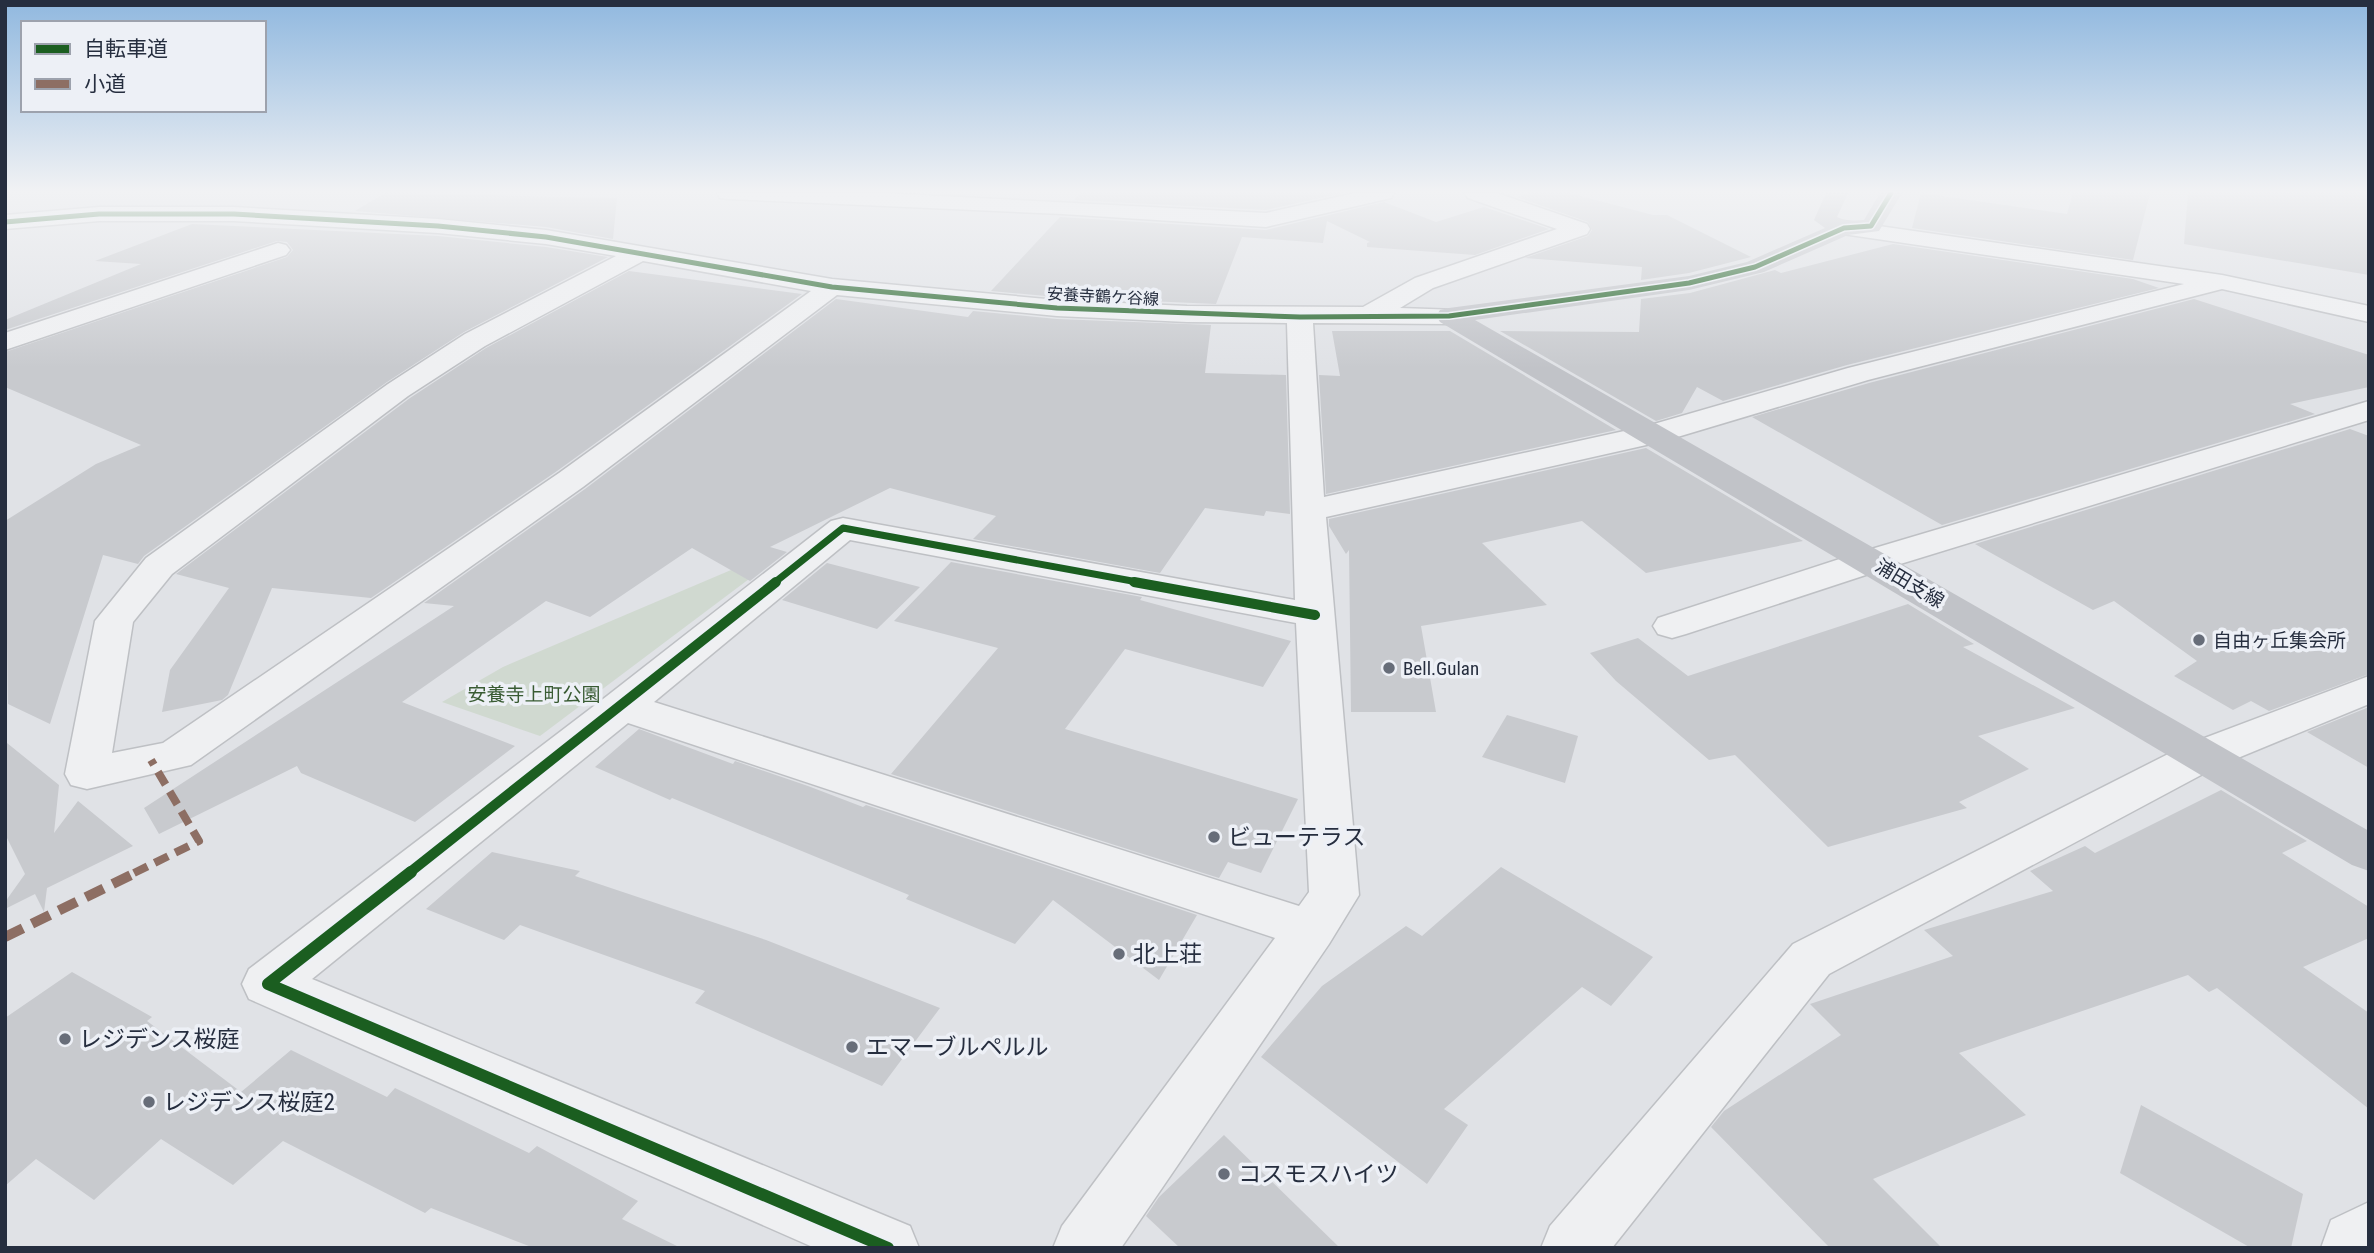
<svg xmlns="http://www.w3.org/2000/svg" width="2374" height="1253" font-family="'Roboto Condensed','Noto Sans JP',sans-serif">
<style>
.green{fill:#d0d9d0}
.building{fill:#c8cace}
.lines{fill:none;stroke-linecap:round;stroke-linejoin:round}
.street-casing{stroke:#bec0c4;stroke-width:3}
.street{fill:#eff0f2;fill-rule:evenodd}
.secondary{fill:#c1c3c8;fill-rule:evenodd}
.quiet-far1{stroke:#8d6e63;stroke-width:8;stroke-dasharray:15 8;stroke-linecap:butt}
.quiet{stroke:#8d6e63;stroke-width:10;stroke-dasharray:20 10;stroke-linecap:butt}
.cycleway-far3-casing{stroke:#edf0f6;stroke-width:8}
.cycleway-far2-casing{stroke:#edf0f6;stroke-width:10}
.cycleway-far1-casing{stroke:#edf0f6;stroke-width:14}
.cycleway-casing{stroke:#edf0f6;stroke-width:17}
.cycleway-far3{stroke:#1b5e20;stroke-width:5}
.cycleway-far2{stroke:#1b5e20;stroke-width:7}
.cycleway-far1{stroke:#1b5e20;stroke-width:10}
.cycleway{stroke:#1b5e20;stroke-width:12}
.poi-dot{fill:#676d79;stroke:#edf0f6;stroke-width:2.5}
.labels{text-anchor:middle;stroke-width:7;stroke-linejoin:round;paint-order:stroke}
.far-street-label{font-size:16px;fill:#262e3f;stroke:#edf0f6}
.street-label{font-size:19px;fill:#262e3f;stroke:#edf0f6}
.poi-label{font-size:19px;fill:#262e3f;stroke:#edf0f6;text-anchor:start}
.park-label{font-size:19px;fill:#395b33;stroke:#edf0f6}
.near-poi-label{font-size:23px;fill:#262e3f;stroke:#edf0f6;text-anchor:start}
</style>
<rect width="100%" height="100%" fill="#e0e2e6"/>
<!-- green -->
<path class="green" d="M771,553L781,555L540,736L442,702L503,667Z"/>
<!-- building -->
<g class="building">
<path d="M385,193L617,198L613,239L546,227L355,211Z"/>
<path d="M1081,193H1343L1266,210L1074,200Z"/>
<path d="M1531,193H1569L1653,215H1667L1751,257L1689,273L1641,280L1642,267L1525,258L1588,236L1592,230L1588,222L1517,197Z"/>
<path d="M1921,193L2067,214L2073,193H2150L2133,260L1912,228Z"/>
<path d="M2188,193H2369V275L2184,244Z"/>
<path d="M1384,202L1436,222L1484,207L1549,229L1475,255L1367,247V243L1370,242L1327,221L1323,243L1242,237L1216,304L1057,297L991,291L1060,217L1266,230Z"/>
<path d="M192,224L438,236L546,247L608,257L464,332L387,382L144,556L138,564L103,555L50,724L8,704L5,521L96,464L141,445L5,387V352L287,257L293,250L287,242L277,241L5,330V320L141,264L95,261Z"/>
<path d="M1893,244L2133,279L2159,288L1847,365L1723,401L1697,387L1682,413L1656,421L1500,331L1639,332L1641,299L1690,293L1775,270L1781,273Z"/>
<path d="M629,271L802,294L557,471L371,598L272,588L228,695L222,700L162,712L170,670L229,588L176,574L410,398L486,348Z"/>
<path d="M836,299L968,317L973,311L1057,319L1211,325L1205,373L1286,375L1290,514L1266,511L1264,516L1205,508L1160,573L973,539L996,516L890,488L770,547L787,552L750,581L692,548L590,617L546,601L402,702L515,746L415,822L301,773L297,766L159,834L144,808L454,606L424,603L585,489Z"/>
<path d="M2194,299L2369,355V387L2290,404L2315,414L1942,525L1752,417L1869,383Z"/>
<path d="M1332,331H1450L1616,430L1326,494L1319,375L1340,376Z"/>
<path d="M2350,429L2369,436V674L2269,711L2251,701L2233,710L2174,676L2197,661L2114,601L2093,610L1975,544Z"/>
<path d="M1646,448L1803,541L1646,573L1582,521L1482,543L1547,605L1421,626L1436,712H1351L1349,550L1346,554L1329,526V519Z"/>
<path d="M951,562L1142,597L1140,600L1291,641L1263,687L1125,649L1065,729L1298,799L1261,873L1228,862L1219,878L891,774L998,648L894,621Z"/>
<path d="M827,563L920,587L877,629L782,600Z"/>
<path d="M1908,604L1974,644L1963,647L2075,708L1978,736L2029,769L1959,802L1967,808L1828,847L1735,755L1709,760L1616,681L1590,653L1638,638L1688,676Z"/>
<path d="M2369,707V768L2307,732Z"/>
<path d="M1507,715L1578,736L1565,783L1482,757Z"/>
<path d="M639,729L733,764L735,761L808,786L863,807L866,805L1197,915L1159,980L1053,900L1015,944L906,899L909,895L672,798L670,800L595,767Z"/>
<path d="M7,743L59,785L54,833L78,801L133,846L47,888L44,912L35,894L5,909V902L25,874L6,836Z"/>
<path d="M2221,790L2307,841L2282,853L2369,907V938L2303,967L2369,1013V1109L2217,988L2209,992L2188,975L1959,1053L2026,1115L1873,1179L1942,1248H1830L1711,1127L1724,1111L1841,1035L1810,1004L1953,956L1924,930L2053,891L2030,871L2085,846L2095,853Z"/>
<path d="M492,852L580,871L575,876L766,940L940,1008L882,1086L695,1003L705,991L520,925L504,940L426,909Z"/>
<path d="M1501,867L1653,957L1611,1006L1582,987L1444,1109L1468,1125L1427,1184L1261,1057L1322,986L1406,926L1422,936Z"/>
<path d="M72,972L152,1017L147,1021L241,1092L291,1050L387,1097L395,1088L529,1153L537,1146L638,1201L622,1219L681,1248H534L431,1208L425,1213L283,1141L233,1185L161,1139L94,1200L36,1159L5,1186V1018Z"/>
<path d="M2141,1105L2303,1194L2291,1248H2251L2120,1173Z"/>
<path d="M1224,1135L1340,1248H1180L1146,1216L1159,1197Z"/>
</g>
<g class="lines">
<defs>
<g id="street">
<path d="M717,193H882L1266,213L1355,193H1394L1391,198L1266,227L1062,214L728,199L720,198Z"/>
<path d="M1465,193H1497L1587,224L1590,229L1587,234L1433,288L1400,308L1458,310L1462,316L1458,322L1449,324L1313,323L1324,497L1647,426L1848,368L2184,284L1836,233L1833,228L1836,223L1844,221L2222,275L2369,306V322L2222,289L1868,380L1664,441L1326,517L1359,895L1329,944L1121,1248H1053L1062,1226L1275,938L628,723L312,979L910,1226L919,1248H815L249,999L242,984L249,969L607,696L831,521L843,518L1295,600L1287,323L1187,322L1057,316L837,295L583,487L191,765L87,789L71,785L65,774L95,621L146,558L388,384L465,334L616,256L546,244L438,233L234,221H99L5,229V215L99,207H234L438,219L546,230L832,279L1057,300L1187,306L1363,307L1415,278L1557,229L1468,198ZM643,261L811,291L559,473L163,743L112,753L133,622L172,574L408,396L485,346ZM850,540L1296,623L1309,892L1299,906L654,702Z"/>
<path d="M278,243L286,245L290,250L286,255L5,350V333Z"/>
<path d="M2369,401V420L1884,569L1686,634L1672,638L1658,634L1653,626L1658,618L1858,553Z"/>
<path d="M2369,676V704L2216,767L1829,974L1612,1248H1541L1550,1226L1793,944L2186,745Z"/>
<path d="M2369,1202V1248H2321L2331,1220Z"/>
</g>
</defs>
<!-- street casing -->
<use href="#street" class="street-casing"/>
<!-- street -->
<use href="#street" class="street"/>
<!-- secondary -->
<path class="secondary" d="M1826,193H1848L1837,217L1847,221L1864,220L1880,193H1902L1879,231L1848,235L1764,272L1689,290L1475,320L2369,831V871L2352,865L1440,322L1436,316L1440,310L1449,308L1689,276L1747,262L1825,228L1814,220Z"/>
<!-- quiet-far1 -->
<path class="quiet-far1" d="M134,873L199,841L151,760"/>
<!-- quiet -->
<path class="quiet" d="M5,937L137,872"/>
<defs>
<path id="cycleway-far3" d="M5,222L99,214H234L438,226L546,237L832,287L1057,308L1300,317L1449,316L1689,283L1755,267L1844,228L1871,226L1891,193"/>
<path id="cycleway-far2" d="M774,583L843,528L1143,583"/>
<g id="cycleway-far1">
<path d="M1134,582L1315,615"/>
<path d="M409,873L776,582"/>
</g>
<path id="cycleway" d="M411,872L268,984L888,1248"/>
</defs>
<!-- cycleway-far3 casing -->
<use href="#cycleway-far3" class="cycleway-far3-casing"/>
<!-- cycleway-far2 casing -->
<use href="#cycleway-far2" class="cycleway-far2-casing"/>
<!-- cycleway-far1 casing -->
<use href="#cycleway-far1" class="cycleway-far1-casing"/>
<!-- cycleway casing -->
<use href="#cycleway" class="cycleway-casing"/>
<!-- cycleway-far3 -->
<use href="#cycleway-far3" class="cycleway-far3"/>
<!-- cycleway-far2 -->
<use href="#cycleway-far2" class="cycleway-far2"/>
<!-- cycleway-far1 -->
<use href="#cycleway-far1" class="cycleway-far1"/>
<!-- cycleway -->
<use href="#cycleway" class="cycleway"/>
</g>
<!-- sky -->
<linearGradient id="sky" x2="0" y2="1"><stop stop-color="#90b8df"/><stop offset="0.52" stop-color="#f1f2f4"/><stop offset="1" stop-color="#f1f2f4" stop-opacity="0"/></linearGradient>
<rect width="2374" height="368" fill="url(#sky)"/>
<!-- markers -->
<g class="poi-dot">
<circle cx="2199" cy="640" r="7"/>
<circle cx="1389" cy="668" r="7"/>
<circle cx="1214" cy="837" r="7"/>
<circle cx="1119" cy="954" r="7"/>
<circle cx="65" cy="1039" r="7"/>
<circle cx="852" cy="1047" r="7"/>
<circle cx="149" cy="1102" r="7"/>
<circle cx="1224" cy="1174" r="7"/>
</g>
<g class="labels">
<!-- far-street labels -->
<g class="far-street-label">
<text transform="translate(1103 296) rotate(3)" y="6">安養寺鶴ケ谷線</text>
</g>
<!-- street labels -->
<g class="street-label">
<text transform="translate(1910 583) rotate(31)" y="7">浦田支線</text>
</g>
<!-- poi labels -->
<g class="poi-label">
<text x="2213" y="647">自由ヶ丘集会所</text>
<text x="1403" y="675">Bell.Gulan</text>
</g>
<!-- park labels -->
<g class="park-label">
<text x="534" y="701">安養寺上町公園</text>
</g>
<!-- near-poi labels -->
<g class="near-poi-label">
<text x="1228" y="845">ビューテラス</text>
<text x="1133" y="962">北上荘</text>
<text x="79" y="1047">レジデンス桜庭</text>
<text x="866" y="1055">エマーブルペルル</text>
<text x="163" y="1110">レジデンス桜庭2</text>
<text x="1238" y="1182">コスモスハイツ</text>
</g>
</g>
<!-- border -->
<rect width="2374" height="1253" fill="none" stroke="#262e3f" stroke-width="14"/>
<!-- legend -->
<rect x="21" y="21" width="245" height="91" fill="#edf0f6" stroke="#9da2ad" stroke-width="2"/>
<rect x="35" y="44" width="35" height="10" fill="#1b5e20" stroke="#9da2ad" stroke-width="2"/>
<text x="84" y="56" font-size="21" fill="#262e3f">自転車道</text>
<rect x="35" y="79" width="35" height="10" fill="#8d6e63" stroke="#9da2ad" stroke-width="2"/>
<text x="84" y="91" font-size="21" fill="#262e3f">小道</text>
</svg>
